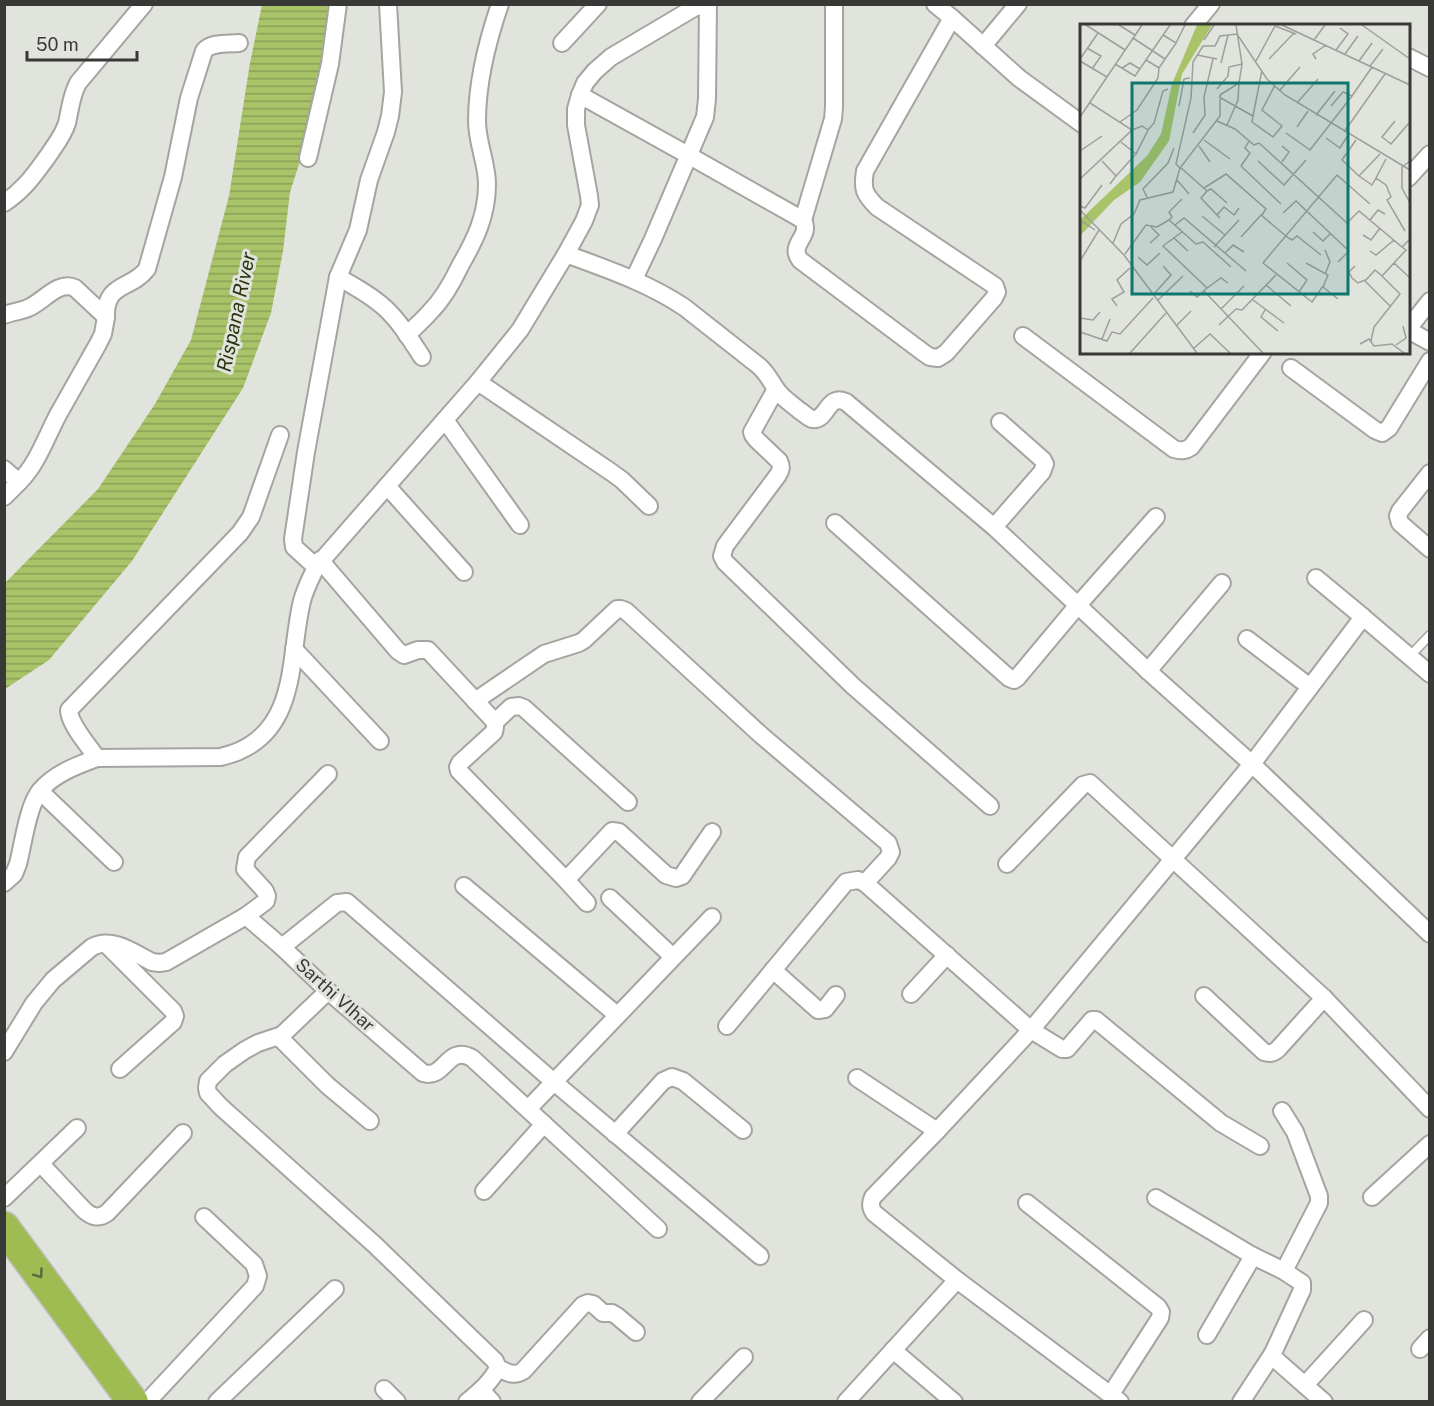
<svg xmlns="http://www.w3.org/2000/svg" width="1434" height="1406" font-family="'Public Sans',sans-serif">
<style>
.water{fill:url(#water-rules)}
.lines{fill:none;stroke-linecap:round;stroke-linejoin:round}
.lane-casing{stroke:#a4a5a0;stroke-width:11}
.street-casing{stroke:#a4a5a0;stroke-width:20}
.highway-casing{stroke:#bfbfbf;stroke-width:33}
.lane{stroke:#fff;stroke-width:8}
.street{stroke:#fff;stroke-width:16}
.highway{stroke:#9ebc51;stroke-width:30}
.oneway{stroke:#5c663f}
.labels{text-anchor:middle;stroke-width:6;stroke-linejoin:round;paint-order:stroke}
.street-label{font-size:18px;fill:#383836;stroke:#e1e3dd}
.water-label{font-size:20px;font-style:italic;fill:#2a340e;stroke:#e1e3dd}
.inset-road{fill:none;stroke:#9d9f9a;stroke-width:1.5}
.view{fill:#0f766e;fill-opacity:0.15;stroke:#0f766e;stroke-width:3}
.inset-edge{fill:none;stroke:#383836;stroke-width:3}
</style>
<defs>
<pattern id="water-rules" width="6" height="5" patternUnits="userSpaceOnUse" patternTransform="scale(1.5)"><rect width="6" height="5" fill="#a8c368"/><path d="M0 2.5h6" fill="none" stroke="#8a9f56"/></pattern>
</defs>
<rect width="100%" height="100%" fill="#e1e3dd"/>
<!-- water -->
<path class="water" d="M262,5H331V32L306,143L290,192L283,251L271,313L243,388L132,561L49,660L5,689L4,584L98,489L155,404L191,340L229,196L250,63Z"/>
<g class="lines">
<defs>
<path id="lane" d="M1409,657L1430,635"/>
<g id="street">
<path d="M935,4L952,18L1019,78L1082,124"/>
<path d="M1193,26L1211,4"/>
<path d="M562,43L598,4"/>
<path d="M983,46L1018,4"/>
<path d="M1408,57L1430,68"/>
<path d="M580,95L688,155L803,220C812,237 788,244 800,260L924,353L930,357L938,358L946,353L994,298L997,292L995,286L877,207C864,194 862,189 865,171L952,18"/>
<path d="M308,158L330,64L338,4"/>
<path d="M1408,178L1430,154"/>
<path d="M4,203C25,189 34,175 48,156C55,145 63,136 67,123C70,110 71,96 78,83L144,4"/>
<path d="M803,220L833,119L834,107V4"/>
<path d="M566,254C607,269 648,283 684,307L759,366C767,373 770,380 776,389C782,398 792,404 800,411C804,413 807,417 812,419C827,422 827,393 846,402L994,527L1148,671L1252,764L1430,934"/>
<path d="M338,277C354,286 371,295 385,308C400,322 411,340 422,357"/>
<path d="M634,279L653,239L705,117L707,99L708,4"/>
<path d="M4,315C12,312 21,311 28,308C43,302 58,280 75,288L106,317L103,334L98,344C85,367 72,390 59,413C46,437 38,463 19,482L4,469"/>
<path d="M106,317C105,282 131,290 147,269L173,177L189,98L204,51C211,42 228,44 239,43"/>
<path d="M1408,329L1430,301"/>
<path d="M1408,330L1430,342"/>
<path d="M407,335C415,327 423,320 430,312C443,299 452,283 460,266C475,240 487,216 487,184C487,163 477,143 477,121C477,82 487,42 500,4"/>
<path d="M1023,336L1174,449C1181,451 1185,451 1191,447L1263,352"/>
<path d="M1291,368L1375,430L1382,433L1389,428L1430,361"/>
<path d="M478,382L611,472L622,480L649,506"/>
<path d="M776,389L752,432L753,435L756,439L779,461C782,467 781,470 778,475L725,546L722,556L725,562L853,686L990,806"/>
<path d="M445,420L520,525"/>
<path d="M1430,473L1400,511L1398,516L1400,523L1430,549"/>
<path d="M387,486L464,572"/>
<path d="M4,497L19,482"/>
<path d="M835,523L1009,678L1014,680L1017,678L1078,605L1156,517"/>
<path d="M994,527L1042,472L1045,464L1043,460L1000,422"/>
<path d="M320,560L398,651L404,655L418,650H428L495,722V727L494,732L460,763L458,767L459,771L566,880"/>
<path d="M316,567L294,547L293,539L306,452L338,277L358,230L369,180L386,132L390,116L393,92L388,4"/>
<path d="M1316,578L1363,617"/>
<path d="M1247,639L1310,687"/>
<path d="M294,649L380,741"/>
<path d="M1148,671L1222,583"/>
<path d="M475,701L544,654L579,643L584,640L617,609H621L626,611L761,735L888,843L891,852L888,858L865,883"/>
<path d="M495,722L511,707L519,706L524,708L628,802"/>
<path d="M97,758C89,746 69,724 69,710L240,533L251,517L280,435"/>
<path d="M40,791L114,862"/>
<path d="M1007,864L1083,785L1090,783L1324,998L1430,1109"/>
<path d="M4,883L14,874L18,864C23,845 28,805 40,791C53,774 78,765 97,758L221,757C227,755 233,754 239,751C299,725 289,653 302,601C305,589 311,578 316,567L478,382L520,330L566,254L584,221L590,205L589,196L576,125V109L580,95L585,83L595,71L611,57L692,9L703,4"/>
<path d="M464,886L617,1015"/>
<path d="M610,898L673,957"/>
<path d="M587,903L566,880L612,831L619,832L666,875L676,878L682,876L712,832"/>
<path d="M246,916L266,901L267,896L265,891L245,869L247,857L328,774"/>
<path d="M107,945L173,1011L175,1016L173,1022L120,1069"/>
<path d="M282,947L337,903L347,902L554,1082L760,1256"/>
<path d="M773,970L818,1010L825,1009L836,995"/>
<path d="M328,991L282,1035L258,1043L245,1050L225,1064L208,1081L207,1088L208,1093L221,1107L375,1245L495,1361L498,1368C491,1382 479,1392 467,1402"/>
<path d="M911,994L947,955"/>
<path d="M1204,996L1264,1052C1270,1054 1274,1053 1278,1049L1324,998"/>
<path d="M727,1026L846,882L858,880L865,883L1031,1030L1062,1049H1067L1092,1020H1096L1221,1123L1260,1146"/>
<path d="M279,1037L327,1085L370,1121"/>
<path d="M4,1052L34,1003L53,980L92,947C112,936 134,953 152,962L159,963L166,962L246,916L282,947L328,991L423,1073C445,1080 447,1044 472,1058L658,1229"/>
<path d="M857,1078L937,1131"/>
<path d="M528,1109L712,917"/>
<path d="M1282,1111L1295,1132L1319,1196V1203L1284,1271"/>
<path d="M615,1134L663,1081L672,1077L683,1081L743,1130"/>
<path d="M41,1164L84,1210C92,1217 98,1219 107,1213L183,1133"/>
<path d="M484,1191L544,1124"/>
<path d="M1372,1197L1430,1144"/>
<path d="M4,1198L77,1128"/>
<path d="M1156,1198L1253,1256L1284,1271L1302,1283V1290L1273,1353L1274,1358L1324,1402"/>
<path d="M1027,1203L1158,1307L1161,1312L1160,1318L1111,1394"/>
<path d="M1207,1335L1253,1256"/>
<path d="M1420,1349L1430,1338"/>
<path d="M893,1350L954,1402"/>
<path d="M498,1368C507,1372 513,1377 523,1371L583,1305L588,1303L593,1304L603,1313H612L617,1316L636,1332"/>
<path d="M1305,1385L1364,1320"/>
<path d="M384,1389L397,1402"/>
<path d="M481,1390L492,1402"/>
<path d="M147,1402L255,1286L258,1276L254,1264L204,1217"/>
<path d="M217,1402L335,1289"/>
<path d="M700,1402L744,1357"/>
<path d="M846,1402L957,1280"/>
<path d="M1120,1402L957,1280L874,1213C870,1207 870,1203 873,1197L937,1131L1031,1030L1252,764L1363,617L1430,674"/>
<path d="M1241,1402L1273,1353"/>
</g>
<path id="highway" d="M4,1227L133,1402"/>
</defs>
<!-- lane casing -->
<use href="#lane" class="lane-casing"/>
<!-- street casing -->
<use href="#street" class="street-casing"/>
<!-- highway casing -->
<use href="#highway" class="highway-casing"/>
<!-- lane -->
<use href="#lane" class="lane"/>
<!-- street -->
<use href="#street" class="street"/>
<!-- highway -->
<use href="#highway" class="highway"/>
</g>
<!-- one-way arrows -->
<defs><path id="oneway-chevron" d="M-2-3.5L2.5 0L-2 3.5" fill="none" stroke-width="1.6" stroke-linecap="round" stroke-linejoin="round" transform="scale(1.5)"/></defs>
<use class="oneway" href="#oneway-chevron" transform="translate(39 1274) rotate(54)"/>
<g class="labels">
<!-- street labels -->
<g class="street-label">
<text transform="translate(335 995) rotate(42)" y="6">Sarthi VIhar</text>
</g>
<!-- water labels -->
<g class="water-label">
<text transform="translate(236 312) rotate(-78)" y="7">Rispana River</text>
</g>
</g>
<!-- overview -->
<g transform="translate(1080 24)">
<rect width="330" height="330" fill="#e1e3dd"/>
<path d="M117,1H132L102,50L89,117L60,158L34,176L0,212V196L67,132L81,110L92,60Z" fill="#a8c368"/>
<path class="inset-road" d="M6,1L45,26M39,1L55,11M202,1L330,61M282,1L330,35M195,2L216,10M83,11L96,19L105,1M53,14L85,35M124,16L134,1M234,16L245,1M7,24L21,32L12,45M256,26L268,10L260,4M265,30L278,12M117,31L137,35M0,35L18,9M189,35L214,9M236,35L233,30L246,21M66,36L79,44L96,19M0,37L27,53M176,37L195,2M279,37L292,19M141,39L148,11M35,40L55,52L90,1M290,42L303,25M42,44L50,39L60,45M137,65L148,52L149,43L162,40M200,66L220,43M139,73L173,92L172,98L193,113L202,102L182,86L195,61M217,79L238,55M99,82L104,55L110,54M251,82L263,68L272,72L292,43M236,91L255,67M173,92L182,46M0,93L62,1M137,97L155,105L174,121L179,119L267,199L279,187L322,223L330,215M315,97L302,113L311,120L329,99M40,98L57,86L78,54L79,44M147,101L158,76L159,59M217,103L228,87M68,106L74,99L83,67L88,65M264,108L305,50M113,109L125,91L124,73L133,35M206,109L230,126L272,72M246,114L260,124L268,111M124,116L150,135M276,116L262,136L279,152L300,130M169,117L165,124L170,129L161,142L201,180M41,118L56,130L68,106L62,102L52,106M119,122L130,138M0,127L22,112M306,135L296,154L306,161L311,173L307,176L325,207M22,137L36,152L30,160M178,137L204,161L226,136M330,137L322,143V164L330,179M202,138L209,128L202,122M100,143L127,167L121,174L137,191M100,144L96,140L111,74L113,38L123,22H135L140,12L157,10L187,55L205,71L330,146M36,152L55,131M279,152L292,161L296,154M0,155L52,106L10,79M97,156L109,170M124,164L146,150L186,185L182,191M127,167L131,165L147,179M67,173L63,165L88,139L94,124M0,182L5,184L22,161M0,186L44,231L117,329M203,189L216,177L269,227L258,238M122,192L145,211M140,194L137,191L144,183L154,191L159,184M0,196L15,206M89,196L92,193L89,188L102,175M290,196L298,186L305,190M95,201L104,194L166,247M102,208L83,222L127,264L117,273L110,267M233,208L243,217L251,209M283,211L291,216L300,204M161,213L181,191L207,213L212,216L217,212L241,231M94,214L108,227M33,219L41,200L54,190L60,176L93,168L100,144L140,92V71L159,59L162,40L156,1M70,219L79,211L71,203M134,223L159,196M245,226L250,238L245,250M290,227L296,231L314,216M145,229L153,221L164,228M45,230L66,201L77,203L89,196L116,220L123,218L151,243M58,233L67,241L80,229M0,237L19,206M207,239L227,256L219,268M226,239L248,251L243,263L258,275M314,239L330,254M275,242L269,248L272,254L278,259L285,256M302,252L295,246L285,257L311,283M186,261L211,282M243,262L232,278L183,239L257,151L290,180M127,264L141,254L148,259M124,267L183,329M74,270L91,251L83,242M78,276L103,252M173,276L204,299M37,282L32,275L44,268L37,256L50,244M141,285L164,262M185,286L181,293L198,307M0,294L13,296L20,288M97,301L111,287M139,301L156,285L162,286L196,251M0,308L27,317L32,308L40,310L73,274M22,315L30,295M291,317L294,303L320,270L302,252L326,226L322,223M280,320L289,315L294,322L312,320L324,329M316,321L326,314L323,302M114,324L130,310L150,329M50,329L86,289"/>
<path class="view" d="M52,59H268V270H52Z"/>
<rect width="330" height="330" class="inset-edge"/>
</g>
<!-- border -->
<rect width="1434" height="1406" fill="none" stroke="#383836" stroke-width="12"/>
<!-- scale -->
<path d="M27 51v9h110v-9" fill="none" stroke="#383836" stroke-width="3"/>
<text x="36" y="51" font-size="18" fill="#383836" stroke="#e1e3dd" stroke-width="4.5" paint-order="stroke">50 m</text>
</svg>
